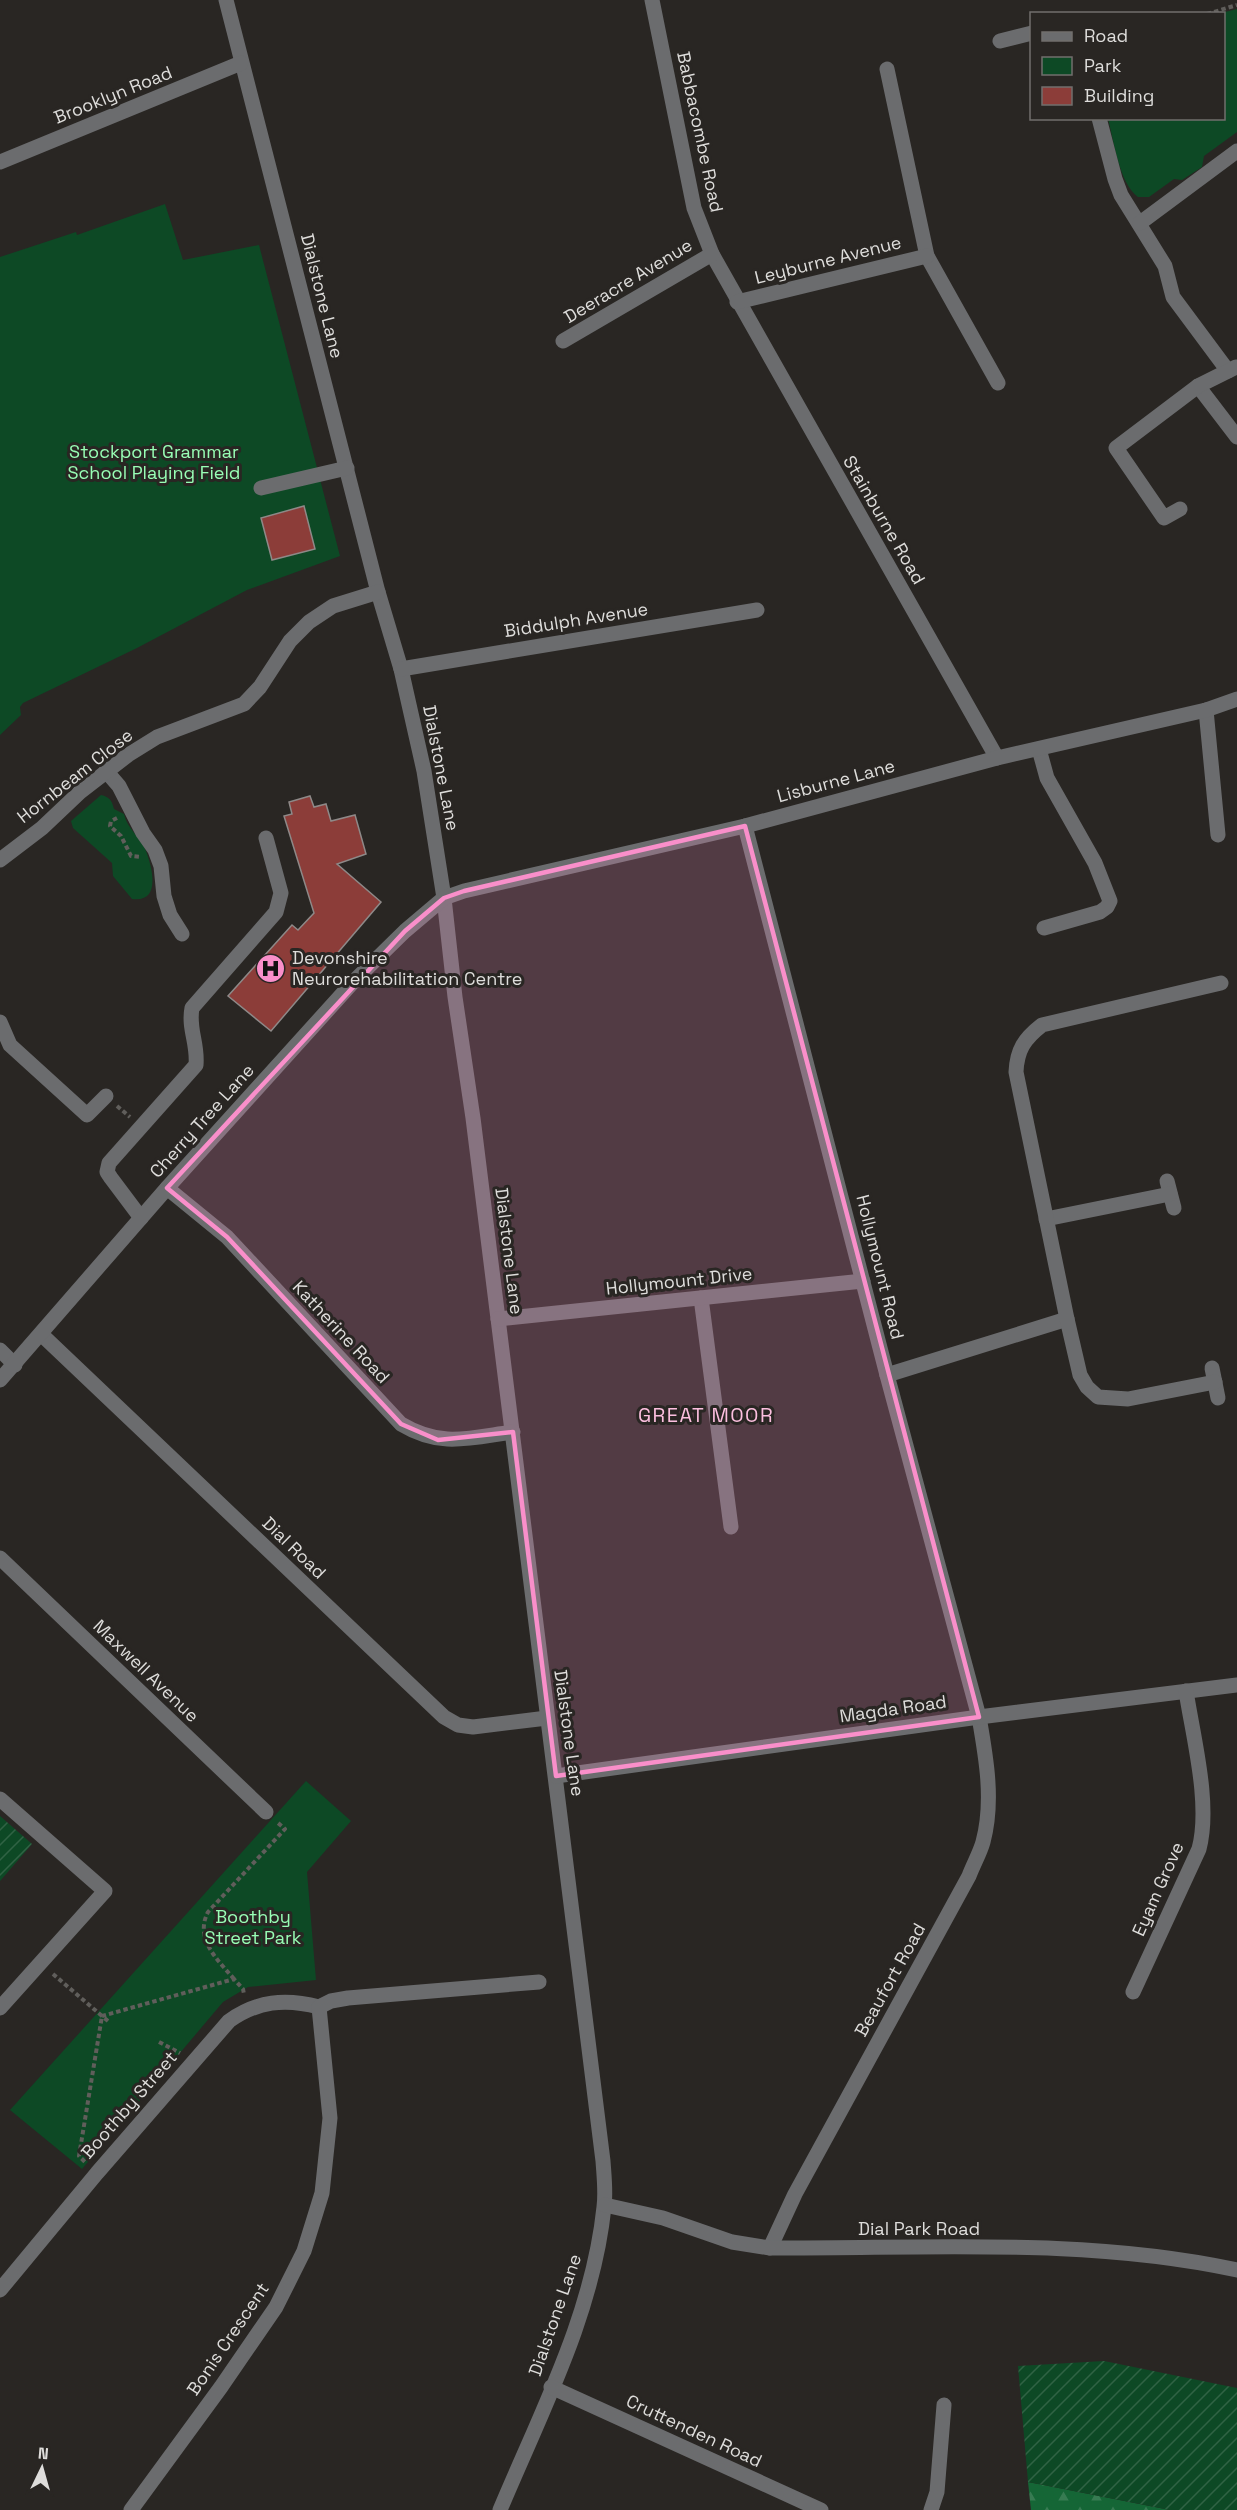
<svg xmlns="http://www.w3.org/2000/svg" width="1237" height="2510" font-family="'Space Grotesk',sans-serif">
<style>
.forest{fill:url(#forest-firs)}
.park{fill:#0d4925}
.garden{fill:url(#garden-furrows)}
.building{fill:#8c3d39;stroke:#8e8988;stroke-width:1.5}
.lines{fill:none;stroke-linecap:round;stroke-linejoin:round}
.path{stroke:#605e5b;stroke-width:4;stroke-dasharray:4.5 3;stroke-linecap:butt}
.minor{stroke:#6b6c6e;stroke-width:15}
.marked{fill:#f98fca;fill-opacity:0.2;stroke:#f98fca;stroke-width:4.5;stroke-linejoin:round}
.labels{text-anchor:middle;stroke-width:6;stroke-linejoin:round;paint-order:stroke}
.street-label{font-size:18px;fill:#dedddb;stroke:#292623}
.park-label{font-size:18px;fill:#98feb5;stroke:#292623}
.poi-label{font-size:18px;fill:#dedddb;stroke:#292623;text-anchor:start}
.neighbourhood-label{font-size:20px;letter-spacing:1.5px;fill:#fcbfdf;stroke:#292623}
</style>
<defs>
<pattern id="forest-firs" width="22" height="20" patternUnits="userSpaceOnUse" patternTransform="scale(1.5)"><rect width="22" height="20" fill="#156636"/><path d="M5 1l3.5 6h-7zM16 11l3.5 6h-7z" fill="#377b52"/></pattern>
<pattern id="garden-furrows" width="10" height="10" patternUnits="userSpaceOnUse" patternTransform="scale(1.5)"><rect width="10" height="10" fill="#0d4925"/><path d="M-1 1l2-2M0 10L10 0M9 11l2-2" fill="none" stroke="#306344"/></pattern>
</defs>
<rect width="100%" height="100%" fill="#292623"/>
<!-- forest -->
<path class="forest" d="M1028,2482L1170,2510H1031Z"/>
<!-- park -->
<g class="park">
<path d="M1237,9V132L1204,156L1202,167L1182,180L1174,179L1149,197H1138C1119,183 1114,141 1108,119L1224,118V14L1221,13Z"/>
<path d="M165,204L183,260L259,245L340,556L247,590L137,648L23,703L20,707L21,715L0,735V257L76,232L77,235Z"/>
<path d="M101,795C110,797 112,801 114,809L124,814C127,829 141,837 146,851C152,867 162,903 132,899L113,876L112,863L73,828L71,821Z"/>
<path d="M306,1781L351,1821L307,1872L316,1980L248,1987L223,2002L82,2169L10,2110Z"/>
</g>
<!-- garden -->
<g class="garden">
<path d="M0,1816L32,1844L0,1881Z"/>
<path d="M1104,2361L1237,2388V2510H1170L1028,2482L1018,2366Z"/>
</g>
<!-- building -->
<g class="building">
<path d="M304,506L315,549L272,560L261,518Z"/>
<path d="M310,796L314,807L326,804L331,821L355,815L366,854L337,864L381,902L271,1031L228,996L292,925L298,930L314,913L284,816L292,814L289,802Z"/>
</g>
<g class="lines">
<!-- path -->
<g class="path">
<path d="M1207,14L1237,5"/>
<path d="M117,818L111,821L110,826L121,836L131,856L141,857"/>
<path d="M117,1106L130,1117"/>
<path d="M53,1974L102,2016L79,2156L85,2162"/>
<path d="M234,1979C218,1960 194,1939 208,1912L285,1829L278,1823"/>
<path d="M108,2021L102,2016L234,1979L243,1989L244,1994"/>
<path d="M159,2042L180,2053"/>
</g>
<!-- minor -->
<g class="minor">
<path d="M226,0L378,592L401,669L424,771L444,898L455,997L473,1118L603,2161C604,2176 606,2192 604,2207C593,2314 541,2412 500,2510"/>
<path d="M652,0L694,208L712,254L997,758"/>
<path d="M1000,41L1032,33"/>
<path d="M887,69L927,256L998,383"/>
<path d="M1099,118L1115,179L1121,195L1165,266L1173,297L1228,371"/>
<path d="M0,162L241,63"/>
<path d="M1140,223L1237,151"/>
<path d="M737,302L927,256"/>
<path d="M563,341L712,254"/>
<path d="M1198,386L1237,437"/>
<path d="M261,488L347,468"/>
<path d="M1180,509L1164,518L1116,448L1198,386L1236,367"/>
<path d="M401,669L757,610"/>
<path d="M1206,710L1218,835"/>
<path d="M1039,749L1047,778L1095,863L1110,901L1107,907L1100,912L1044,928"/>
<path d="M106,771L119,786L143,833L155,850L161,866L164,896L170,915L182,934"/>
<path d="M745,826L887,1375L979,1717C986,1757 994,1801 983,1842C980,1853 973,1865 969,1876L795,2194L770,2248"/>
<path d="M0,860L42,828L80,792L128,755L157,737L244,704L260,687L290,641L309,622L333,606L378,592"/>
<path d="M0,1022L10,1045L87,1115L106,1096"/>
<path d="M1167,1181L1174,1208"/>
<path d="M167,1188L227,1237L401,1424C441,1448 469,1438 513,1432"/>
<path d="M141,1218L111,1178L107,1172L109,1163L196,1065C198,1043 188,1029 192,1008L276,912L281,893L266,838"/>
<path d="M1046,1219L1170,1194"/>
<path d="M701,1298L731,1527"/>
<path d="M498,1319L863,1281"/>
<path d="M41,1334L444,1717L458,1725L473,1727L547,1718"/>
<path d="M0,1350L15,1365"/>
<path d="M1212,1368L1218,1398"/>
<path d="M887,1375L1067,1319"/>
<path d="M0,1380L167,1188L354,981L405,931L444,898L464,891L745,826L997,758L1206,710L1237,699"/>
<path d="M1215,1382L1128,1399L1098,1397L1087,1387L1080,1375L1067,1319L1016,1072C1017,1050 1024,1039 1042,1025L1221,983"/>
<path d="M0,1558L266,1812"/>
<path d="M556,1776L979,1717L1237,1685"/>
<path d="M0,1799L105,1891L0,2008"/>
<path d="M1133,1992L1199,1849C1211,1804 1193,1737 1186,1691"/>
<path d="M605,2205L663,2218L732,2242L770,2248C925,2249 1084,2237 1237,2270"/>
<path d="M0,2290L97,2173L229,2021C257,2001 285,1998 319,2007"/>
<path d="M551,2387L821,2510"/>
<path d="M131,2510L221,2387L276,2307L304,2251L322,2193L330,2118L319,2007L331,2001L348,1998L539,1982"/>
<path d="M931,2510L937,2492L944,2405"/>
</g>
</g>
<!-- marked area -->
<path class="marked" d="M745,826L979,1717L556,1776L513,1432L438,1440L401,1424L227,1237L167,1188L405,931L444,898L464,891Z"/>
<!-- icons -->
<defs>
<symbol id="hospital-disc" viewBox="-11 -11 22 22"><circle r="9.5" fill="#f98fca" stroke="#292623"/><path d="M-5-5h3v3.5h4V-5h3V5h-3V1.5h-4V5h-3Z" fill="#111"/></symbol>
</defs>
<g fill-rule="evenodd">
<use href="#hospital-disc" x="254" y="952" width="33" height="33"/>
</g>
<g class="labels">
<!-- street labels -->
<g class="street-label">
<text transform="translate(113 95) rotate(-22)" y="6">Brooklyn Road</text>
<text transform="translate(700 132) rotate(78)" y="6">Babbacombe Road</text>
<text transform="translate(828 260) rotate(-14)" y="6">Leyburne Avenue</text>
<text transform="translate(628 281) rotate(-31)" y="6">Deeracre Avenue</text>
<text transform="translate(322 296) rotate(76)" y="6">Dialstone Lane</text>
<text transform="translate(884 520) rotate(60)" y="6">Stainburne Road</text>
<text transform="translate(576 620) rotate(-9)" y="6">Biddulph Avenue</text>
<text transform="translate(441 768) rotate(79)" y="6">Dialstone Lane</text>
<text transform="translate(75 776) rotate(-38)" y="6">Hornbeam Close</text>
<text transform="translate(836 781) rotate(-15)" y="6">Lisburne Lane</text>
<text transform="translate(202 1121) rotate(-48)" y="6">Cherry Tree Lane</text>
<text transform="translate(509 1251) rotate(83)" y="6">Dialstone Lane</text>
<text transform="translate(880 1267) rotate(76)" y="6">Hollymount Road</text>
<text transform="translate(679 1281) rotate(-6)" y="6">Hollymount Drive</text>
<text transform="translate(341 1332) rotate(47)" y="6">Katherine Road</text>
<text transform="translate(294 1548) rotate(44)" y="6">Dial Road</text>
<text transform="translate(146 1671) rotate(44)" y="6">Maxwell Avenue</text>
<text transform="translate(893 1709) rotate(-8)" y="6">Magda Road</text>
<text transform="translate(569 1733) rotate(82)" y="6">Dialstone Lane</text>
<text transform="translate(1158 1889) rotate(-66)" y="6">Eyam Grove</text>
<text transform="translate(890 1980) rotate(-61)" y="6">Beaufort Road</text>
<text transform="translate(129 2105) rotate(-49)" y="6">Boothby Street</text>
<text x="919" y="2235">Dial Park Road</text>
<text transform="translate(555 2315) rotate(-71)" y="6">Dialstone Lane</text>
<text transform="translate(228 2339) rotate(-56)" y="6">Bonis Crescent</text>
<text transform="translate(694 2431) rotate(25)" y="6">Cruttenden Road</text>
</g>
<!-- park labels -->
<g class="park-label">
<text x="154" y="458">Stockport Grammar<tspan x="154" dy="21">School Playing Field</tspan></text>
<text x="253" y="1923">Boothby<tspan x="253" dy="21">Street Park</tspan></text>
</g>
<!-- poi labels -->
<g class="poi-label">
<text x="292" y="964">Devonshire<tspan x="292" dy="21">Neurorehabilitation Centre</tspan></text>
</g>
<!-- neighbourhood labels -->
<g class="neighbourhood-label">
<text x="706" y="1422">GREAT MOOR</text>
</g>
</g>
<!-- legend -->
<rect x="1030" y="12" width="195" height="108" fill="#292623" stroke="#716f6d" stroke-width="1.5"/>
<rect x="1042" y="32" width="30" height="9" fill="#6b6c6e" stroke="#716f6d" stroke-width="1.5"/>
<text x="1084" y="42" font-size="18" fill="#dedddb">Road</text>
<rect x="1042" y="57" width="30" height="18" fill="#0d4925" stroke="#716f6d" stroke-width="1.5"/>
<text x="1084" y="72" font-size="18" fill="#dedddb">Park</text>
<rect x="1042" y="87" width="30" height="18" fill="#8c3d39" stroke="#716f6d" stroke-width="1.5"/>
<text x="1084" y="102" font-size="18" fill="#dedddb">Building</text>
<!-- north arrow -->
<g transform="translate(42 2468) rotate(5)" stroke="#292623" stroke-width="4.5" paint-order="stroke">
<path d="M0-4.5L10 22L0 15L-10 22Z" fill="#dedddb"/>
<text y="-9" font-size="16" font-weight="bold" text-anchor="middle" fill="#dedddb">N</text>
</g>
</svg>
